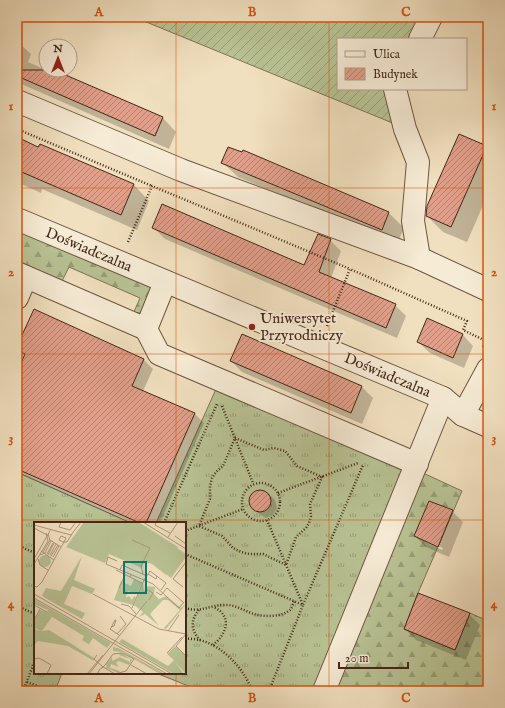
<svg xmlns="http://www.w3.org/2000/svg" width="505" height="708" font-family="'IM FELL English',serif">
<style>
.grass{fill:url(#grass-tufts);stroke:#7e7456}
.forest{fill:url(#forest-firs);stroke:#7e7456}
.garden{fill:url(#garden-furrows);stroke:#7e7456}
.shadow{fill:#0003;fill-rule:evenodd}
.building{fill:url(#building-hatch);stroke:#442719}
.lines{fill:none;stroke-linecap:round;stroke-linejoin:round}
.minor-casing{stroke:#6f5542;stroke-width:24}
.path{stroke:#442719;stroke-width:2.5;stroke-dasharray:1 2;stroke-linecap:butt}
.minor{stroke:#f6ebd5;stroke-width:22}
.grid{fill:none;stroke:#d8540d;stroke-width:1;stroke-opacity:0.55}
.poi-dot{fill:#8f2418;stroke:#f6ebd5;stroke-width:1.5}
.labels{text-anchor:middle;stroke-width:4;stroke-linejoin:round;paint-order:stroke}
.street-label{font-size:15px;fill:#442719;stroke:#f6ebd5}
.poi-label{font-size:15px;fill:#442719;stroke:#f6ebd5;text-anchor:start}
.inset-road{fill:none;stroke:#ac967d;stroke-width:1}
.view{fill:#0f766e;fill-opacity:0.15;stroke:#0f766e;stroke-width:2}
.inset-edge{fill:none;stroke:#442719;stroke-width:2}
.neatline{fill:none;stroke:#d8540d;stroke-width:1.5}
.grid-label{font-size:13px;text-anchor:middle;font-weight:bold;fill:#d8540d}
</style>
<defs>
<pattern id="grass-tufts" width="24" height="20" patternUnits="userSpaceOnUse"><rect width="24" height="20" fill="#b8c293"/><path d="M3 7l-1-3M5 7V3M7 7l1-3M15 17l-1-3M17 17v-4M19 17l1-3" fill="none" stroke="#979e77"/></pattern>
<pattern id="forest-firs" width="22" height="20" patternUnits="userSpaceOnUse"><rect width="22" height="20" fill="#b8c293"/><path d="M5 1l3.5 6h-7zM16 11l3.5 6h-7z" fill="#979e77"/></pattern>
<pattern id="garden-furrows" width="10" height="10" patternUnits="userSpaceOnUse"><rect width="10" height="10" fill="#b8c293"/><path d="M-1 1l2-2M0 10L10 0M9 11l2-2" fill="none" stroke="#979e77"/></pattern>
<pattern id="building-hatch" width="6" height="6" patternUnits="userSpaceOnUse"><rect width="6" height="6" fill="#e09f8a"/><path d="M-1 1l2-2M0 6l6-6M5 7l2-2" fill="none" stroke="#b78270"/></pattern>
</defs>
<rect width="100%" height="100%" fill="#f1e0bf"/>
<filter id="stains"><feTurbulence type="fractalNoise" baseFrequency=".005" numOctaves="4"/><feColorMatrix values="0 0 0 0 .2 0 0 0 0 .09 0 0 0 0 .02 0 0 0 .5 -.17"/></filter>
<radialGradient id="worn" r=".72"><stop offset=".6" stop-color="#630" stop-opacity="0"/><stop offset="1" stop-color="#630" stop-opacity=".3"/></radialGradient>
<!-- grass -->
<g class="grass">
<path d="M216,389L404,471L313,691H201L156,673H185V523H156Z"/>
<path d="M17,472L131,523H35V673H62L55,691H17Z"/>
</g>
<!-- forest -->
<g class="forest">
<path d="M17,227L154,285L144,311L139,313L133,314L140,298L69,267L61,283L17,264Z"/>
<path d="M423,473L462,491L418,593L404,629L455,650L470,613L488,621V691H335Z"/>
</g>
<!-- garden -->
<path class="garden" d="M134,17H439L427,39H338V89H402L412,131Z"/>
<!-- shadow -->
<g class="shadow">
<path d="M17,41L31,54L28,62L53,73L54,71L163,118L176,132L169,149L17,82Z"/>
<path d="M17,138L39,148L40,145L134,185L149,201L137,230L42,189L41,193L17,182Z"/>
<path d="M486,147L488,149V194L467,242L443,232L427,216Z"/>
<path d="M244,152L389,213L404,228L397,244L238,177L223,163L243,154Z"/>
<path d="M154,228L304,266L330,240L341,251L331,278L395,305L406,316L397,338L165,239Z"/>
<path d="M34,310L144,360L153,369L143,391L195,414L204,423L160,523H130L17,473V375L25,357L17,349Z"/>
<path d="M462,334L473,346L464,368L430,353L418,342Z"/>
<path d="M242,335L362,387L373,398L362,424L242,372L231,361Z"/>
<path d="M261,490L269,494L275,500L277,508L273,515L266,518L258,513L252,507L250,500L253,493Z"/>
<path d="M452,511L463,522L449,557L426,547L415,536ZM427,541L443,548L442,550L427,543Z"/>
<path d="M469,614L480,625L466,660L416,640L405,629Z"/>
</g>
<!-- building -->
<g class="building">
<path d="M17,70H54L163,117L155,136L17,76Z"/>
<path d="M459,134L487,146L451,227L426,216L427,206Z"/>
<path d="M17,137L38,147L40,144L134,184L121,215L17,170Z"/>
<path d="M228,147L242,152L243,150L389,212L382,230L221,163Z"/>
<path d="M162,204L304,265L318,234L331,239L319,272L396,304L386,328L152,228Z"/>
<path d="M34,309L144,359L132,386L195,413L146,523H140L17,469V372L25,354L17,350V346Z"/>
<path d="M427,318L463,334L453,358L417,342Z"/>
<path d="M242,334L362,386L351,413L230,361Z"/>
<circle cx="260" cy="501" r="11"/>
<path d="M429,501L453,510L438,547L414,536Z"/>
<path d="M418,593L470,613L455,650L404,629Z"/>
</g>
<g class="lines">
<defs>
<g id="minor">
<path d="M420,39L431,17"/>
<path d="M395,89L405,129L418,162L413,221L419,258"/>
<path d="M17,101L181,170L419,258L488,290"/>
<path id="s1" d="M17,219L443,398L324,691"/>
<path d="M17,273L146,329L165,282"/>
<path d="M17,298L26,277"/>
<path d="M146,329L159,354L417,464"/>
<path d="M443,398L463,415L488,426"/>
<path d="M463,415L488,369"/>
</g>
</defs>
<!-- minor casing -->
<use href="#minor" class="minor-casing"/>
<!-- path -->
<g class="path">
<path d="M17,129L152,186"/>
<path d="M128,242L152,186L217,213L350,269"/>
<path d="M327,326L350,269L467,321L463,330L488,342"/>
<path d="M483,347L486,341"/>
<path d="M222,406L253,483"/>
<path d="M235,438L264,450L274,448L285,451L297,466L322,477L310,504L311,516L309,523L306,528L296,537L286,565L263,554H249L241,552L233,548L222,536L199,526L210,499V486L212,478L216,472L223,466Z"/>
<circle cx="261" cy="502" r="19"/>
<path d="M278,493L358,463"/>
<path d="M267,520L303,605L269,691"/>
<path d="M164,523L217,404"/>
<path d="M185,531L243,509"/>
<path d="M17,545L35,553"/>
<path d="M185,554L303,605L363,465"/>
<path d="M17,606L35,614"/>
<path d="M185,608C201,613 209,605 224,605C235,604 244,611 254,614C264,617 282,617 290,610C292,608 293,604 294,601"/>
<path d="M199,610C190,620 191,631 200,640"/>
<path d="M185,639C214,636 243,665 252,691"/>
<path d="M213,645C222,638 232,623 221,612C219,610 216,608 213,607"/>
<path d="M27,682L51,691"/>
<path d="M23,691L35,661"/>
</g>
<!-- minor -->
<use href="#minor" class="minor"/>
</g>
<!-- grid -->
<path class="grid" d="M176,17V523M329,17V691M17,188H488M17,354H488M17,520H488M176,673V691"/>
<!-- markers -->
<circle class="poi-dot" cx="252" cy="327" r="4"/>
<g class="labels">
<!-- street labels -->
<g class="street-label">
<text dy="5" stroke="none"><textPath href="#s1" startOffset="78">Doświadczalna</textPath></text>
<text dy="5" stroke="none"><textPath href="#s1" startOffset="402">Doświadczalna</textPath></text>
</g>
<!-- poi labels -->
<g class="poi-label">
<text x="260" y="323">Uniwersytet<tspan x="260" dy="17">Przyrodniczy</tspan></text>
</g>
</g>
<!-- overview -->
<g transform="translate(34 522)">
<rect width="152" height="152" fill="#f1e0bf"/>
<path d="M5 39a6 6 0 1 1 12 0a6 6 0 1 1-12 0ZM48,34L40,58L61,67L58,72L38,64L30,82L51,91L48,97L8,74L12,66L27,69ZM100,57L108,61L103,72L94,69L93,71L92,76L95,74L98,78L100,74L102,75L99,83L80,78L87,59L97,64ZM0,77L77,121L73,126L59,116L55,122L61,126L48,118L50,114L18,95L8,109L15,108L60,136V139L34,124L4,119L1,122L0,106L3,108L7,109L1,106L0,99L6,88L13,90L14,88L0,82ZM88,117L134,144L140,138L133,132L141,124L152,134V152L141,140L150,152H140L85,120ZM87,131L98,138L95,143L85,139L82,141L85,145L77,142L76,146L86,149L84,151L70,145H73L72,142L78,135V139L86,135L96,140V137L85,133Z" fill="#b8c293"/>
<path d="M109,61L110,69L114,64L121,65L120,72L125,77L132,74L147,86L152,82L132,107L130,106L146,88L134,78H129L116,92L125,104L111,92L105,95L109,90L100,83ZM79,124V125L84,126L131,152H126L88,130L79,129Z" fill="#b8c293"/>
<path d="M50,0H104L114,6L144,25L132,53L118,42L110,40L108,46L75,32L71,41L32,25Z" fill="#b8c293"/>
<path d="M143,26L152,32V35L137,56L132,52Z" fill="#b8c293"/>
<path class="inset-road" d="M27,0L25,5L36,8L42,0M109,0L152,27M122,0L121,3L136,11M0,3L37,13L47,0M0,6L13,13M141,14L152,22M134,15L144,0M98,18L116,26L107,44L109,52M27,25L29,22L32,16L27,14L25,18L29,20H33L38,12M7,29L20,38M9,30L16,18M13,32L19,21M6,33L11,31L17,19M14,33L20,21M16,33L22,22M17,34L24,23M19,35L25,24M0,37L17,7M4,37L6,43L14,48M83,39L74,35L72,42L110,58L98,86M0,42L14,19L12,11M82,48L96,55L97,53M86,48L88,43L113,54M114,52L122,57L123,54M96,55L108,61M110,58L119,62L145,86L150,80M110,58L116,49L132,61L127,68M0,64L3,65L8,60L27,25L16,18L14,12M149,65L139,57L152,40M85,66L91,53M112,67L119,71L115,78M122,70L127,73L133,66L150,81M0,72L138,152M59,72L125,107L152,112M0,76L133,152M87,82L95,84L102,92M0,83L13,90M0,98L6,87M77,105L80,104L82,98H81L77,106L76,107L85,113M134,109L145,93M83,112L92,102L86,94M152,112L142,124L152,134M133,131L148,115M0,137L5,136L17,143L13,152M97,143L113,152M53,152L69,133M55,152L113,79M63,152L66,147L68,146L71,143L79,132L88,131L100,137L92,149L81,152L69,145L60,137L63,133"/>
<path class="view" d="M90,40H112V71H90Z"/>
<rect width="152" height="152" class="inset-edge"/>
</g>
<!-- margin -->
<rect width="505" height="708" fill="none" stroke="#f1e0bf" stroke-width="44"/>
<!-- legend -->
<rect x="337" y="38" width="130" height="52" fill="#f6ebd5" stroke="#af9d8a"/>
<rect x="345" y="51" width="20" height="6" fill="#f6ebd5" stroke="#af9d8a"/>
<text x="373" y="58" font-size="12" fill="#442719">Ulica</text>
<rect x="345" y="68" width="20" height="12" fill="url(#building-hatch)" stroke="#af9d8a"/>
<text x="373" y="78" font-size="12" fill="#442719">Budynek</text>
<!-- north arrow -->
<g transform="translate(58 58)"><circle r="19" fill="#f6ebd5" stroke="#af9d8a"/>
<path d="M0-3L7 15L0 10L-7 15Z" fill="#8f2418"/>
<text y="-6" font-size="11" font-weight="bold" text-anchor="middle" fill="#442719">N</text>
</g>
<!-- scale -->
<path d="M339 662v6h69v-6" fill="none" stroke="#442719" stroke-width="2"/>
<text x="345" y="662" font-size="12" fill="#442719" stroke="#f6ebd5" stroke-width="3" paint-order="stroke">20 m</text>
<rect x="22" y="22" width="461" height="664" class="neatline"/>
<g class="grid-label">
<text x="99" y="16">A</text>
<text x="252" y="16">B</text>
<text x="406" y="16">C</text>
<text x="11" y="110">1</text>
<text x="494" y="110">1</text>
<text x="11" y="276">2</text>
<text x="494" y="276">2</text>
<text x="11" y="442">3</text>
<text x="494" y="442">3</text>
<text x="11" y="608">4</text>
<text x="494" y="608">4</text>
<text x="99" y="702">A</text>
<text x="252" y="702">B</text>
<text x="406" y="702">C</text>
</g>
<rect width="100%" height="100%" filter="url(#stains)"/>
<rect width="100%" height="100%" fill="url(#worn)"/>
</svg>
